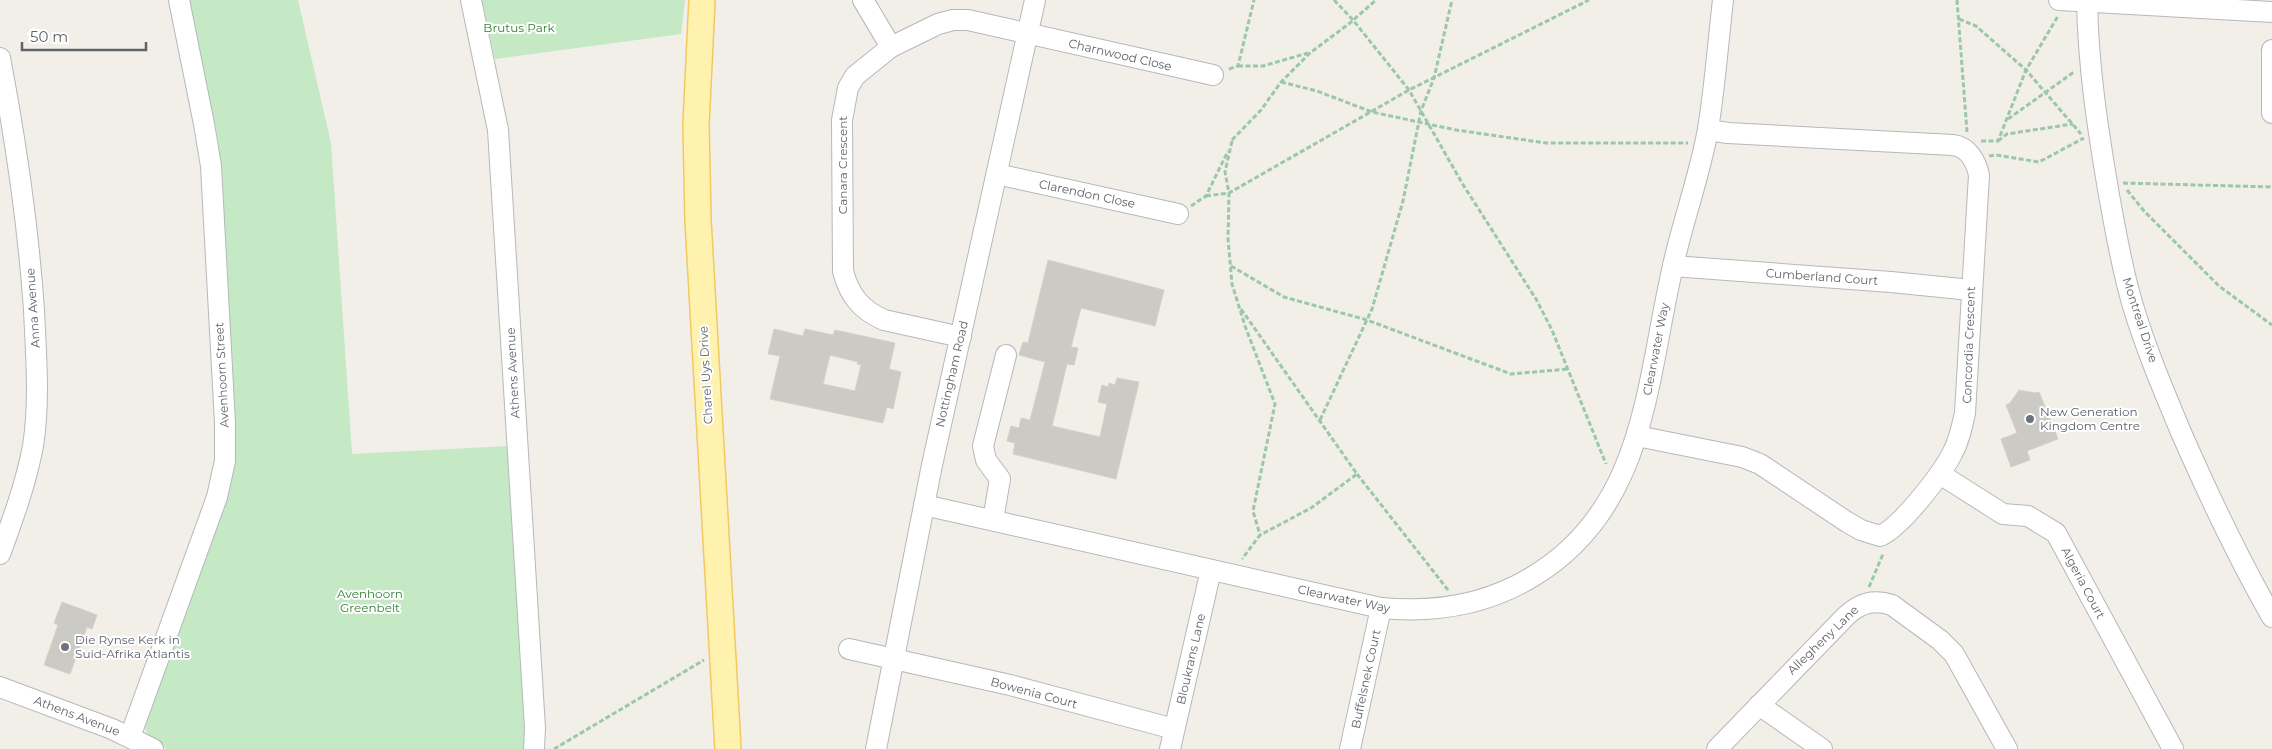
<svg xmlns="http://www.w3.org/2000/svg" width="2272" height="749" font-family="Montserrat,sans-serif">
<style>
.green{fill:#c5e8c5}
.building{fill:#cccac5;stroke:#d6d1c6;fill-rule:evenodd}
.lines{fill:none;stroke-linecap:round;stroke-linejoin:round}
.minor-casing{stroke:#b5b8bc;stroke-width:22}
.major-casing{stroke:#f2c960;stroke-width:28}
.path{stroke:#9cc7a9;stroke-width:3;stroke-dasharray:5 2.5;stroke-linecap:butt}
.minor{stroke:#fff;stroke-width:20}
.major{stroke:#fff2af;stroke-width:25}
.worship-dot{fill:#6b7280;stroke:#fff;stroke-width:2}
.labels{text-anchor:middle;stroke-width:4;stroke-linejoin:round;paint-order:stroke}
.park-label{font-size:12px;fill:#348238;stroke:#fff}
.street-label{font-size:12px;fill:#5f6368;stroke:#fff}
.worship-label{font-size:12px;fill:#5b616d;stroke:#fff;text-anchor:start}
</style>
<rect width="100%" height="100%" fill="#f1efe8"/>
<!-- green -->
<g class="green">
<path d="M189,0H298L331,143L352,454L509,446L527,749H167C155,742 145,737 144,721L234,459L236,445L219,144Z"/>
<path d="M482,0H685L681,34L495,59Z"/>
</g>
<!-- building -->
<g class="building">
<path d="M1048,260L1164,290L1155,326L1081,308L1071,347L1078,348L1074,365L1067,364L1052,426L1100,437L1107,404L1098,402L1102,385L1108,387L1109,383L1115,385L1117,378L1139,382L1116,479L1013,454L1015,443L1007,441L1011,426L1019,428L1021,418L1030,420L1045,362L1019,355L1023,342L1028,343Z"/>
<path d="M774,329L803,336L805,329L833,335L835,330L895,343L889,369L901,372L893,409L887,407L883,423L770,399L780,356L768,354ZM830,355L858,362L857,364L861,365L855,391L823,384Z"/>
<path d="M2019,390L2035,393L2039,392L2058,439L2027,451L2030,460L2011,467L2001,439L2017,433L2006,405L2010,403Z"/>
<path d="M62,602L97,615L92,629L87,627L70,674L44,665L58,625L54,623Z"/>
</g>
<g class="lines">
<defs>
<g id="minor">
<path d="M471,0L498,130L535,728L534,749"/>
<path d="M863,0L891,47"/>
<path d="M2059,0L2272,12"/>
<path d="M2087,0C2088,66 2098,131 2109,195C2116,233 2122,270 2133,306C2146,349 2163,389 2180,430C2208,494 2237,556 2272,617"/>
<path d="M2272,50V113"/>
<path d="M0,58C16,142 28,224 34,310C36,355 40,401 33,446C26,483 13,519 0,554"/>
<path d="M997,174L1178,214"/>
<path d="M1673,266L1891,282L1971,290"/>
<path d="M961,337L884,320C861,310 849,295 843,271L842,120L848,88L855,76L891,47L938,24L953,20H968L1213,75"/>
<path d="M1637,436L1742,457L1760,464L1847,522L1861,530L1880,536C1901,527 1941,475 1952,454C1959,441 1962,427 1965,413L1979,175C1976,161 1968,147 1953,145L1728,133L1708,130"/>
<path d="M1940,474L2003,514L2028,516L2056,533L2173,749"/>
<path d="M924,505L1381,608C1435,613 1486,605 1532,577C1646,509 1646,382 1673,266C1683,220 1700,175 1708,129C1715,86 1718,43 1723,0"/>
<path d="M993,520L1000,479L986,460L983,446L1006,355"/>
<path d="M849,649L1010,685L1174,729"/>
<path d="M0,687L112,729L153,749"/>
<path d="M1759,705L1822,749"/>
<path d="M130,737L217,497L225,461V423L211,166L204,124L179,0"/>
<path d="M876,749L932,465L1035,0"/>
<path d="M1170,749L1211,570"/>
<path d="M1350,749L1381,608"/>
<path d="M1717,749L1846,616C1860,603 1873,599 1892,605L1940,640L1954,654L2007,749"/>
</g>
<path id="major" d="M702,0L696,125L698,220L728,749"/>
</defs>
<!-- minor casing -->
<use href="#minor" class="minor-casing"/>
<!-- major casing -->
<use href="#major" class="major-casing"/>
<!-- path -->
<g class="path">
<path d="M1334,0L1353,20L1409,90L1462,183L1536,299L1552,330L1606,464"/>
<path d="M1957,0L1967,132"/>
<path d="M1959,19L1976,26L2026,70L2081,134"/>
<path d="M1238,66H1263L1308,53"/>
<path d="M1229,69L1238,66L1254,0"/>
<path d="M1281,82L1317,91L1372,112L1456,130L1546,143H1688"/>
<path d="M2008,119L2074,72"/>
<path d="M1232,140L1261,110L1281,82L1310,53L1350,23L1376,0"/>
<path d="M1232,141L1225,172L1229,193L1228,239L1232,284L1245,326L1275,404L1253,511L1260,535L1242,559"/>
<path d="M1981,141H1998L2026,70L2058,16"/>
<path d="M1998,141L2007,134L2073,124"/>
<path d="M1989,156L1996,155L2039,162L2084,138"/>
<path d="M2123,183L2272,187"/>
<path d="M2127,190L2144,211L2219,286L2272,325"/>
<path d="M1206,196L1229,193L1409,90L1589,0"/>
<path d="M1191,206L1206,196L1228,151"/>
<path d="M1231,266L1284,297L1367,320L1511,374L1568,369"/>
<path d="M1241,309L1357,474L1311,508L1260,535"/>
<path d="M1320,420L1372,309L1403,201L1421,111L1434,78L1452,0"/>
<path d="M1357,474L1448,590"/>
<path d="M1869,587L1883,554"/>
<path d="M554,749L704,660"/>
</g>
<!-- minor -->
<use href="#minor" class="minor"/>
<!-- major -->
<use href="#major" class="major"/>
</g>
<!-- markers -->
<g class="worship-dot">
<circle cx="2030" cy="419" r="5"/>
<circle cx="65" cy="647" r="5"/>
</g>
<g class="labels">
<!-- park labels -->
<g class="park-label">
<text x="519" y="32">Brutus Park</text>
<text x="370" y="598">Avenhoorn<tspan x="370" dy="14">Greenbelt</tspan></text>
</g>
<!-- street labels -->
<g class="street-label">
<text transform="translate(1120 55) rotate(13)" y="4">Charnwood Close</text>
<text transform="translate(843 165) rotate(-90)" y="4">Canara Crescent</text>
<text transform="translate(1087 194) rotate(12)" y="4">Clarendon Close</text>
<text transform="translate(1822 277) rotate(4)" y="4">Cumberland Court</text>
<text transform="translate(33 308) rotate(-94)" y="4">Anna Avenue</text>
<text transform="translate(2140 320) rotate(72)" y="4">Montreal Drive</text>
<text transform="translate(1969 345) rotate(-88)" y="4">Concordia Crescent</text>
<text transform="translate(1656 349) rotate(-79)" y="4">Clearwater Way</text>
<text transform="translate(513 373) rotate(-93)" y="4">Athens Avenue</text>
<text transform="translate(952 374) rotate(-77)" y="4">Nottingham Road</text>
<text transform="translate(222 375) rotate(-93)" y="4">Avenhoorn Street</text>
<text transform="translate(706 375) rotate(-93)" y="4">Charel Uys Drive</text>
<text transform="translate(2083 583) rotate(62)" y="4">Algeria Court</text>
<text transform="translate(1344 599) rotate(12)" y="4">Clearwater Way</text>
<text transform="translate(1823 640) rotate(-44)" y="4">Allegheny Lane</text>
<text transform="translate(1191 659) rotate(-77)" y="4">Bloukrans Lane</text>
<text transform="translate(1366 679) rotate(-78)" y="4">Buffelsnek Court</text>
<text transform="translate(1034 693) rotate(15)" y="4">Bowenia Court</text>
<text transform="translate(77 716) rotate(21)" y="4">Athens Avenue</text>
</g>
<!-- worship labels -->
<g class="worship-label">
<text x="2040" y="416">New Generation<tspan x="2040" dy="14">Kingdom Centre</tspan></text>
<text x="75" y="644">Die Rynse Kerk in<tspan x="75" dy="14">Suid-Afrika Atlantis</tspan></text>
</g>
</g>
<!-- scale -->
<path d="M22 42v8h124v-8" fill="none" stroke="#5f6368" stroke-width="2.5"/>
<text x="30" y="42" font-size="15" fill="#5f6368" stroke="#ffffff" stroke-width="4" paint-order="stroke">50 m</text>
</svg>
